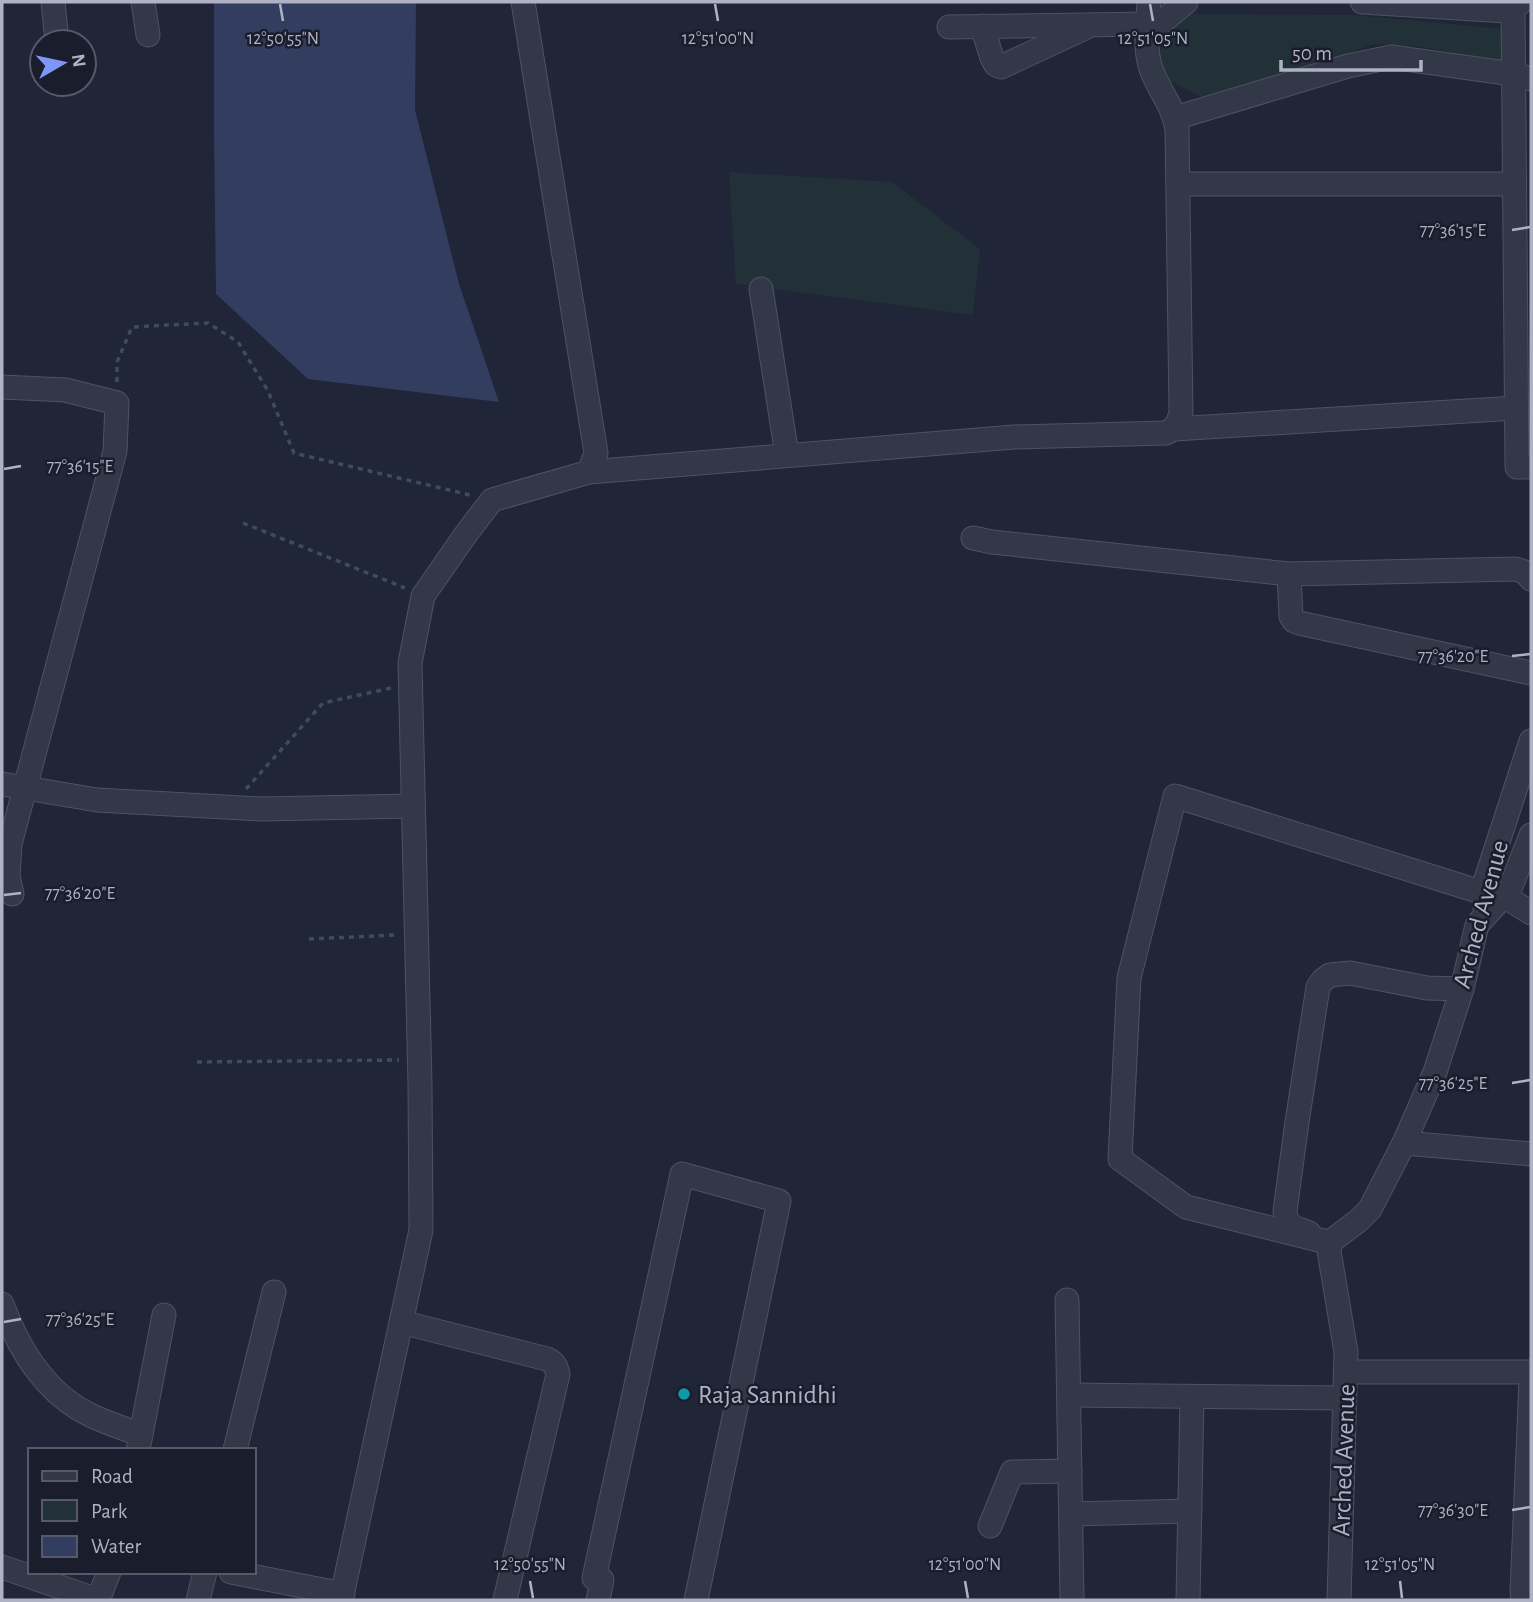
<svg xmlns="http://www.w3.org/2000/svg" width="1533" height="1602" font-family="'Alegreya Sans',sans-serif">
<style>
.green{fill:#223138}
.water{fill:#333d5f}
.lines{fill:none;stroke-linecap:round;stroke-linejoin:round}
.minor-casing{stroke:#4e5262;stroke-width:25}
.path{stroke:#3f4e56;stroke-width:3.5;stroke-dasharray:5 5;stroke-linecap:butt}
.minor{stroke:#333848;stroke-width:23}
.ticks{fill:none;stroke:#aeb2c4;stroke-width:2.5}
.culture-dot{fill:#0f9aa8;stroke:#191d2c;stroke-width:2.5}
.labels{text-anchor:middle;stroke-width:5;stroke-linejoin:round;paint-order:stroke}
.street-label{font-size:26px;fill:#aeb2c4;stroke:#191d2c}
.poi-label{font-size:26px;fill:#aeb2c4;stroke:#191d2c;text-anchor:start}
.ticks-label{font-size:18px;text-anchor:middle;fill:#aeb2c4;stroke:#191d2c;stroke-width:5;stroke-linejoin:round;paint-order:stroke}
</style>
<rect width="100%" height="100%" fill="#202537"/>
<!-- green -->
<g class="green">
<path d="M1191,14L1356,15L1503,29L1504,62L1423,47L1375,44L1210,101L1167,80L1157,63L1164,34Z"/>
<path d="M729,172L892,182L980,249L973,315L736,284Z"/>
</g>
<!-- water -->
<path class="water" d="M214,2H416L415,110L459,284L499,402L308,379L216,294L214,131Z"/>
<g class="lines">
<defs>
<g id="minor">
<path d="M53,2L57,42"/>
<path d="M143,2L148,35"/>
<path d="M1362,2L1506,11L1513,9"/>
<path d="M1521,2L1513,9L1517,467H1531"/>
<path d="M982,26L992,58L996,65L1001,67L1085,28"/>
<path d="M949,27L1148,24"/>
<path d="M1147,34L1186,2"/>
<path d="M1175,118L1348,66L1391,57L1513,74L1531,79"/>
<path d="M1178,184H1514"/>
<path d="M761,289L787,455"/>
<path d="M2,387L65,390L117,403L115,451L10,844L8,876L12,894"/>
<path d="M1174,429L1516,408"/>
<path d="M589,472L1014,437L1166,433C1176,428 1178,423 1181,413L1177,130C1174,108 1161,93 1153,74C1143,51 1148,26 1149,2"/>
<path d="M973,538L992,542L1289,574L1515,569L1525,572L1531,579"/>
<path d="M1289,574L1291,616L1294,621L1299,623L1531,673"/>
<path d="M2,784L97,800L261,809L413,806"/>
<path d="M1504,896L1531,913"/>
<path d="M1485,908V882L1531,741"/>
<path d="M1404,1143L1531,1154"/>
<path d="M1309,1233C1295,1227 1287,1228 1285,1211L1297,1122L1318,987L1323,980L1330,975L1350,973L1427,988L1462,989"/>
<path d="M1331,1243L1186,1207L1120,1159L1129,978L1175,796L1484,893"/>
<path d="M1067,1300L1072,1600"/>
<path d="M2,1304C19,1350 45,1393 90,1415C106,1423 124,1428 141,1435"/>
<path d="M401,1322L547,1359C554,1362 556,1366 558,1374L505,1600"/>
<path d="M1346,1372H1531"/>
<path d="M1069,1395L1344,1398"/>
<path d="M138,1450L164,1315"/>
<path d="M235,1450L274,1292"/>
<path d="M1071,1514L1190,1511"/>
<path d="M990,1526L1012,1472L1070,1471"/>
<path d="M2,1567L98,1600L109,1572"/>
<path d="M231,1572L343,1594"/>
<path d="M198,1600L205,1572"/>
<path d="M341,1600L421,1230L420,1084L410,663L423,596L466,534L492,500L589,472L596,453L523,2"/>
<path d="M598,1600L602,1580L594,1578L682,1174L779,1201L696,1600"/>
<path d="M1188,1600L1192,1397"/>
<path d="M1339,1600L1346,1352L1329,1251L1331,1243L1334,1239L1358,1221L1370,1209L1404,1143L1435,1072L1462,989L1477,925L1510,889L1531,835"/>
<path d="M1523,1600L1522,1591L1531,1380"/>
</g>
</defs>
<!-- minor casing -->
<use href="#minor" class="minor-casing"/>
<!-- path -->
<g class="path">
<path d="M117,382V362L132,327L208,323L238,342L268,391L294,453L470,495"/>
<path d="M243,523L405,588"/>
<path d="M246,789L323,703L391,688"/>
<path d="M309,939L396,935"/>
<path d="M197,1062L399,1060"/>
</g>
<!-- minor -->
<use href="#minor" class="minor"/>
</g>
<!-- ticks -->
<path class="ticks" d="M280,4L283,21M715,4L718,21M1150,4L1153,21M1512,230L1530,227M4,469L21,466M1512,656L1530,654M4,895L21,893M1512,1083L1530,1080M4,1322L21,1319M1512,1510L1530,1507M530,1581L533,1598M965,1581L968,1598M1400,1581L1402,1598"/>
<!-- markers -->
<circle class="culture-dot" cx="684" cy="1394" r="7"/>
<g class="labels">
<!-- street labels -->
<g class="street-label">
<text transform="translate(1480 914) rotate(-75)" y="9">Arched Avenue</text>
<text transform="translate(1343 1460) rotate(-88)" y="9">Arched Avenue</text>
</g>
<!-- poi labels -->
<g class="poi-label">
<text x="698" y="1403">Raja Sannidhi</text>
</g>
</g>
<g class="ticks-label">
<text x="283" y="44">12°50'55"N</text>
<text x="718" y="44">12°51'00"N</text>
<text x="1153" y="44">12°51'05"N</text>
<text x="1453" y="236">77°36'15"E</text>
<text x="80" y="472">77°36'15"E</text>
<text x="1453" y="662">77°36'20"E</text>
<text x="80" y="899">77°36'20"E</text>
<text x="1453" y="1089">77°36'25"E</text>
<text x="80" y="1325">77°36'25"E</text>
<text x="1453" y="1516">77°36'30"E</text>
<text x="530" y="1570">12°50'55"N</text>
<text x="965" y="1570">12°51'00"N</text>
<text x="1400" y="1570">12°51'05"N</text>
</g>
<!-- border -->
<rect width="1533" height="1602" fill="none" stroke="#aeb2c4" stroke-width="7"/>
<!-- legend -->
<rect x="28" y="1448" width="228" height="126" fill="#191d2c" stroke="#555969" stroke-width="2"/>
<rect x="42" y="1471" width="35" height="10" fill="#333848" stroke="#555969" stroke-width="2"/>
<text x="91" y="1483" font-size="21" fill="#aeb2c4">Road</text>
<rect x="42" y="1500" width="35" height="21" fill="#223138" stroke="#555969" stroke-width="2"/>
<text x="91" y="1518" font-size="21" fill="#aeb2c4">Park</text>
<rect x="42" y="1536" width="35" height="21" fill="#333d5f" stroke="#555969" stroke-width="2"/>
<text x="91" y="1553" font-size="21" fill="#aeb2c4">Water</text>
<!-- north arrow -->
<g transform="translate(63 63) rotate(81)"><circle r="33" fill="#191d2c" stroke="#555969" stroke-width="2"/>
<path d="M0-5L12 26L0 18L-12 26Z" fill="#7f96f8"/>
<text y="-10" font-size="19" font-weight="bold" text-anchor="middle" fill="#aeb2c4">N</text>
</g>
<!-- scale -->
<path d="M1281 60v10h140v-10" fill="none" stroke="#aeb2c4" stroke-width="3.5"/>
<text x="1292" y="60" font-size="21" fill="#aeb2c4" stroke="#191d2c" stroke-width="5" paint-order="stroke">50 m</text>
</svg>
